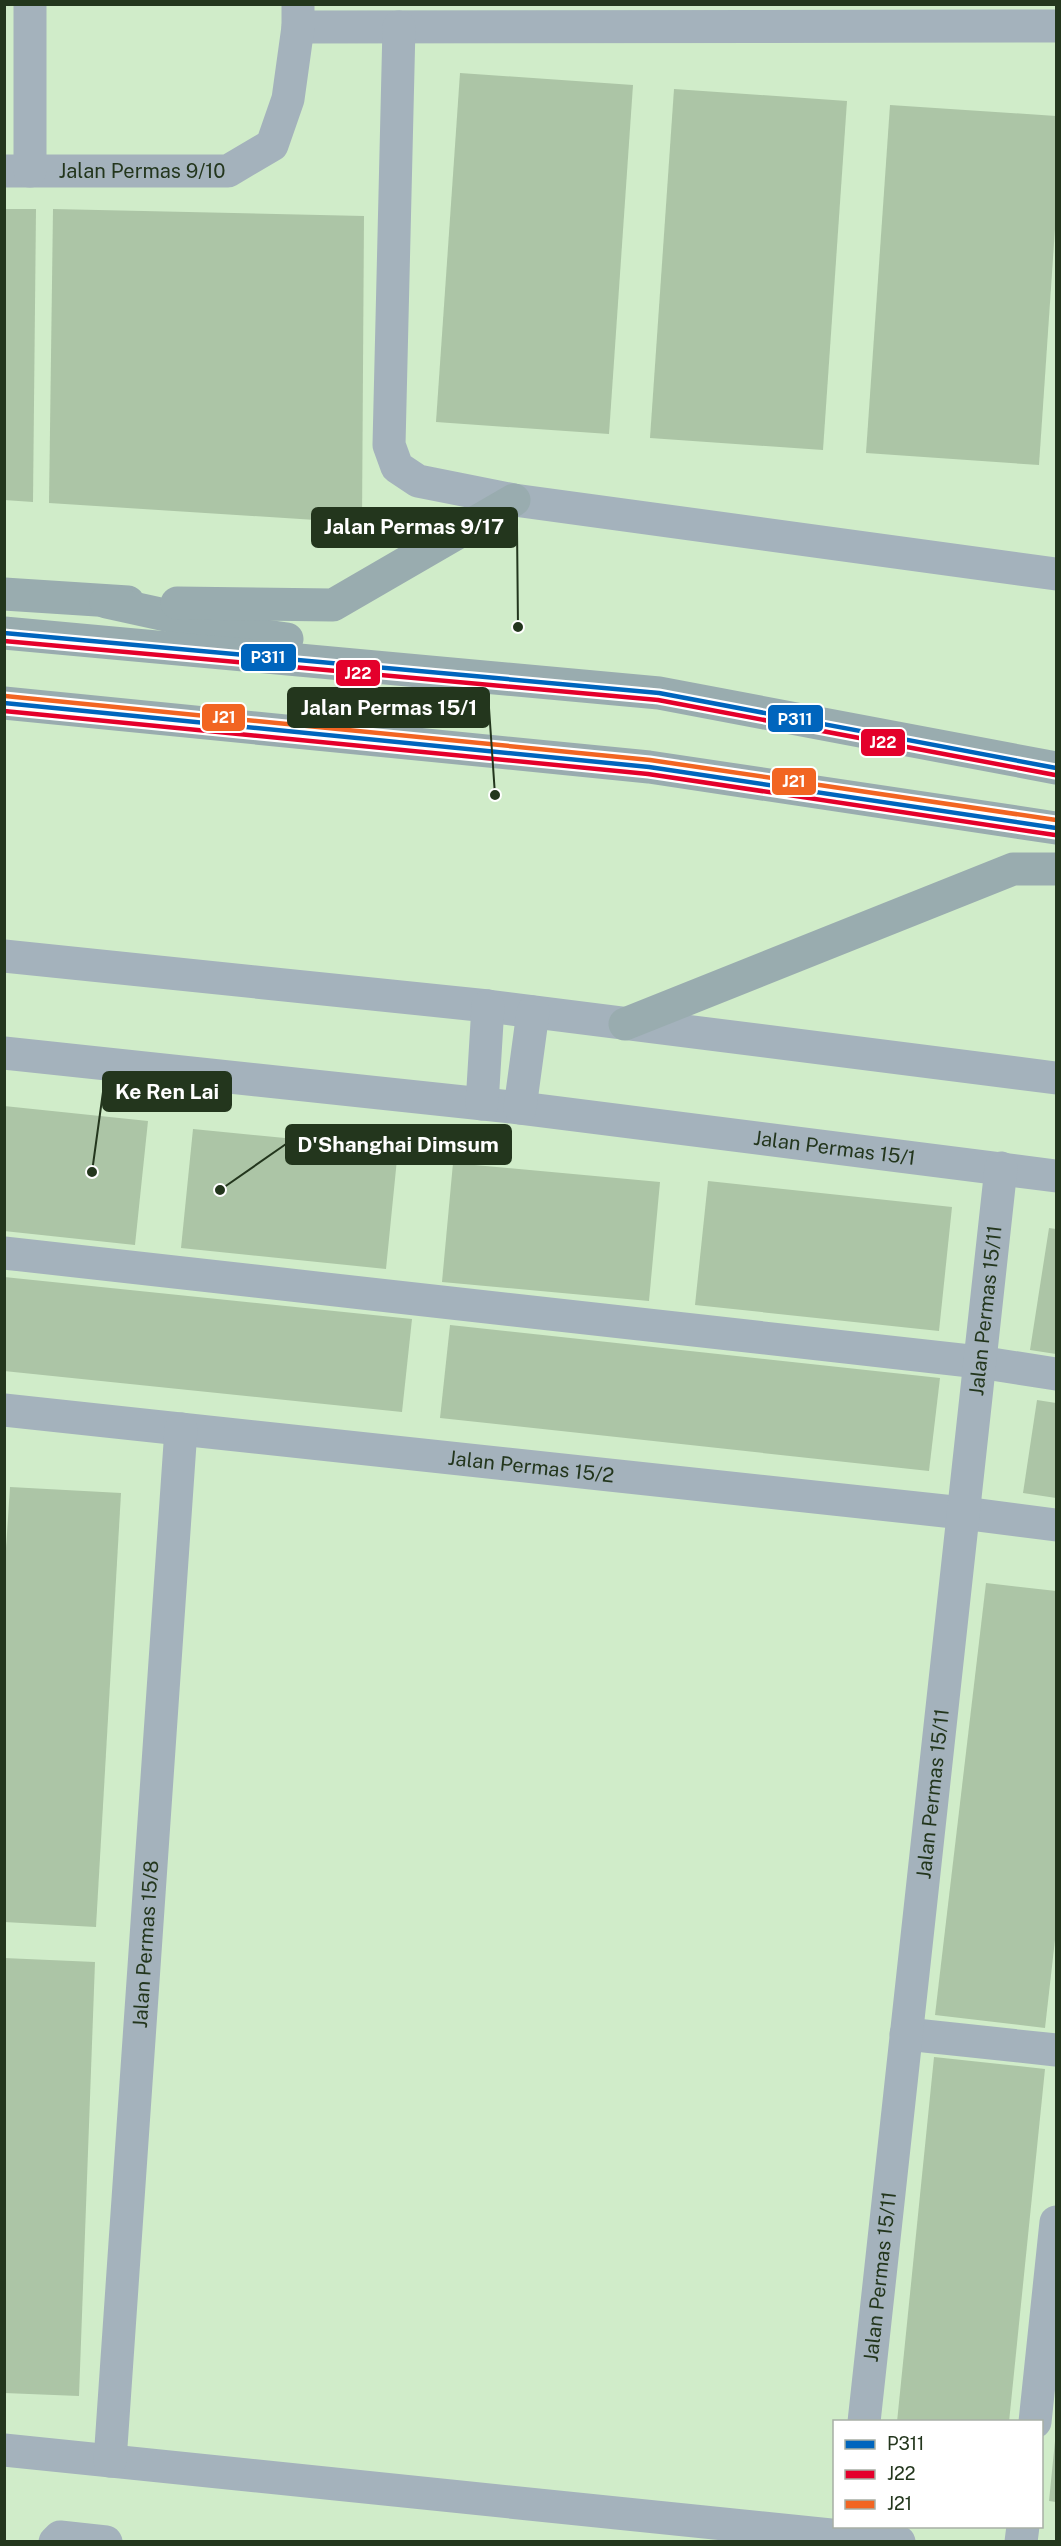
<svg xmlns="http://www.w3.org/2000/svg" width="1061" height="2546" font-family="'Public Sans',sans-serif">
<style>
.building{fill:#acc5a6}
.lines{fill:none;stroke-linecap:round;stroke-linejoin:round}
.minor{stroke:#a4b2bc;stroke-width:33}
.highway{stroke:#99acaf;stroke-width:33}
.bus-1-casing{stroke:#fff;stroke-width:9}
.bus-2-casing{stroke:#fff;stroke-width:9}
.bus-3-casing{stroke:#fff;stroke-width:9}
.bus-1{stroke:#0065bd;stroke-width:4.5}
.bus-2{stroke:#e4002b;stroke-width:4.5}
.bus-3{stroke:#f26522;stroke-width:4.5}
.labels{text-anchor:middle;stroke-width:4.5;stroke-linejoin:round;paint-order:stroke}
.street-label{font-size:20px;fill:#23361d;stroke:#fff}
.leader{fill:none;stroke:#23361d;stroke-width:2}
.callout-dot{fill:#23361d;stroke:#fff;stroke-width:2}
.callout{fill:#23361d;stroke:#23361d;stroke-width:2}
.callout-label{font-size:21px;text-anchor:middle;font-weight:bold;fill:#fff}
.line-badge{stroke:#fff;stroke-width:2}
.badge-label{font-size:16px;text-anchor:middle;font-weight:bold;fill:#fff}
</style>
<rect width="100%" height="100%" fill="#d0ecc9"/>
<!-- building -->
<g class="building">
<path d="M460,73L633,85L609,434L436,422Z"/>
<path d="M674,89L847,101L823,450L650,438Z"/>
<path d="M890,105L1056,116V214L1039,465L866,453Z"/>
<path d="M4,209H36L33,502L4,500Z"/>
<path d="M53,209L364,216L362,523L49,503Z"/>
<path d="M4,1106L148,1121L135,1245L4,1231Z"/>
<path d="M193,1129L398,1149L386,1269L181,1248Z"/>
<path d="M453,1163L660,1182L649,1301L442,1282Z"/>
<path d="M708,1181L952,1207L939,1331L695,1305Z"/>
<path d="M1049,1228L1056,1229V1354L1030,1350Z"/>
<path d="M4,1277L412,1319L402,1412L4,1371Z"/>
<path d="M450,1325L940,1378L929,1471L440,1418Z"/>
<path d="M1037,1400L1056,1403V1498L1023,1493Z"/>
<path d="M10,1487L121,1493L96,1927L4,1922V1579Z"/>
<path d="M986,1583L1056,1591V1931L1045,2028L935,2015Z"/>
<path d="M4,1958L95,1962L79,2396L4,2393Z"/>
<path d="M934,2057L1045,2069L1009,2422H897Z"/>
<path d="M1055,2441H1056V2502L1049,2501Z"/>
</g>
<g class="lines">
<!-- minor -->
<g class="minor">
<path d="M298,27L1056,26"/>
<path d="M399,27L389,445L397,467L418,481L514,500L1056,574"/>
<path id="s1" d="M4,171H228L272,145L288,99L298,27V5"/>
<path d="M30,171V4"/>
<path d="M4,956L488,1006L1056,1078"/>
<path id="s2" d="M4,1053L520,1108L1056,1176"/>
<path d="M482,1104L488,1006"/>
<path d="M520,1108L533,1012"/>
<path d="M4,1253L979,1362L1056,1374"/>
<path id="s3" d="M4,1410L963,1513L1056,1525"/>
<path d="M906,2034L1056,2050"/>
<path id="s4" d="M864,2422L1001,1168"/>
<path d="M1035,2422L1056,2222"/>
<path d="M4,2450L899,2542"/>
<path id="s5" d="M110,2461L181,1429"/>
<path d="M55,2542L60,2537L106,2542"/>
<path d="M1021,2542L1023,2526"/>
</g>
<!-- highway -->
<g class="highway">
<path d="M4,594L128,602"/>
<path d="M106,602L252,634L287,639"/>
<path d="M177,603L333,605L514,500"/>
<path d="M4,633L659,693L1056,768"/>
<path d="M4,703L649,767L1056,828"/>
<path d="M625,1024L1013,869H1056"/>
</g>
<defs>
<g id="bus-1">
<path d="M4,633L659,693L1056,768"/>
<path d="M4,703L649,767L1056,828"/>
</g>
<g id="bus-2">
<path d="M4,641L658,700L1055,775"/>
<path d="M4,711L648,774L1055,835"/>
</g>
<path id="bus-3" d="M5,696L650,760L1056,820"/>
</defs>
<!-- bus-1 casing -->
<use href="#bus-1" class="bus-1-casing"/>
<!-- bus-2 casing -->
<use href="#bus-2" class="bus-2-casing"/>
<!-- bus-3 casing -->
<use href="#bus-3" class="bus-3-casing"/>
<!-- bus-1 -->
<use href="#bus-1" class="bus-1"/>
<!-- bus-2 -->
<use href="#bus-2" class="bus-2"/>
<!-- bus-3 -->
<use href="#bus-3" class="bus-3"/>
</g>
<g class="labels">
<!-- street labels -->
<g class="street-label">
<text dy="7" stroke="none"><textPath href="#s1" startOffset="138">Jalan Permas 9/10</textPath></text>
<text dy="7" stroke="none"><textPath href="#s2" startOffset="836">Jalan Permas 15/1</textPath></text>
<text dy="7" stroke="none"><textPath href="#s4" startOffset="1118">Jalan Permas 15/11</textPath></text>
<text dy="7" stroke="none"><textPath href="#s3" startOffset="530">Jalan Permas 15/2</textPath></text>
<text dy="7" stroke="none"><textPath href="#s4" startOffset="632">Jalan Permas 15/11</textPath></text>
<text dy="7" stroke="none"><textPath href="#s5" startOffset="518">Jalan Permas 15/8</textPath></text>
<text dy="7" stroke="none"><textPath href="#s4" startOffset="146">Jalan Permas 15/11</textPath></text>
</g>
</g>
<!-- callouts -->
<path class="leader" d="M518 627L517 527M495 795L489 708M92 1172L103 1092M220 1190L286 1144"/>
<g class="callout-dot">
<circle cx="518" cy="627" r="6"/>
<circle cx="495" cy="795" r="6"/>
<circle cx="92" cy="1172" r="6"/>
<circle cx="220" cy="1190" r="6"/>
</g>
<g class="callout">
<rect x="312" y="508" width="205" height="39" rx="6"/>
<rect x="288" y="688" width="201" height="39" rx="6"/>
<rect x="103" y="1072" width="128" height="39" rx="6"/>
<rect x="286" y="1125" width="225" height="39" rx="6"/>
</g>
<g class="callout-label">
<text x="414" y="534">Jalan Permas 9/17</text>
<text x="389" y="715">Jalan Permas 15/1</text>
<text x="167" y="1099">Ke Ren Lai</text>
<text x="398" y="1152">D'Shanghai Dimsum</text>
</g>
<g class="line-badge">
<rect x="240" y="643" width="57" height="29" rx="6" fill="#0065bd"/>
<rect x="335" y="659" width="46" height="28" rx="6" fill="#e4002b"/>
<rect x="201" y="703" width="45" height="29" rx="6" fill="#f26522"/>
<rect x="767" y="704" width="57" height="29" rx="6" fill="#0065bd"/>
<rect x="860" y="728" width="46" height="29" rx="6" fill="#e4002b"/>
<rect x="771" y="767" width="46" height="29" rx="6" fill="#f26522"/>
</g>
<g class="badge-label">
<text x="268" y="663">P311</text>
<text x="358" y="679">J22</text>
<text x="224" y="723">J21</text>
<text x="795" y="725">P311</text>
<text x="883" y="748">J22</text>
<text x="794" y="787">J21</text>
</g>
<!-- border -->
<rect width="1061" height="2546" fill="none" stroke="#23361d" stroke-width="12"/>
<!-- legend -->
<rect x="833" y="2420" width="210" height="108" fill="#ffffff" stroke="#a7afa5" stroke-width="1.5"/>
<rect x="845" y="2440" width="30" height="9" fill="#0065bd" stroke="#a7afa5" stroke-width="1.5"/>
<text x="887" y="2450" font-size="18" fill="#23361d">P311</text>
<rect x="845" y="2470" width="30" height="9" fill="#e4002b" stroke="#a7afa5" stroke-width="1.5"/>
<text x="887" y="2480" font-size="18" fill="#23361d">J22</text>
<rect x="845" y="2500" width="30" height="9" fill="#f26522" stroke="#a7afa5" stroke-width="1.5"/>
<text x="887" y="2510" font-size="18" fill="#23361d">J21</text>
</svg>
